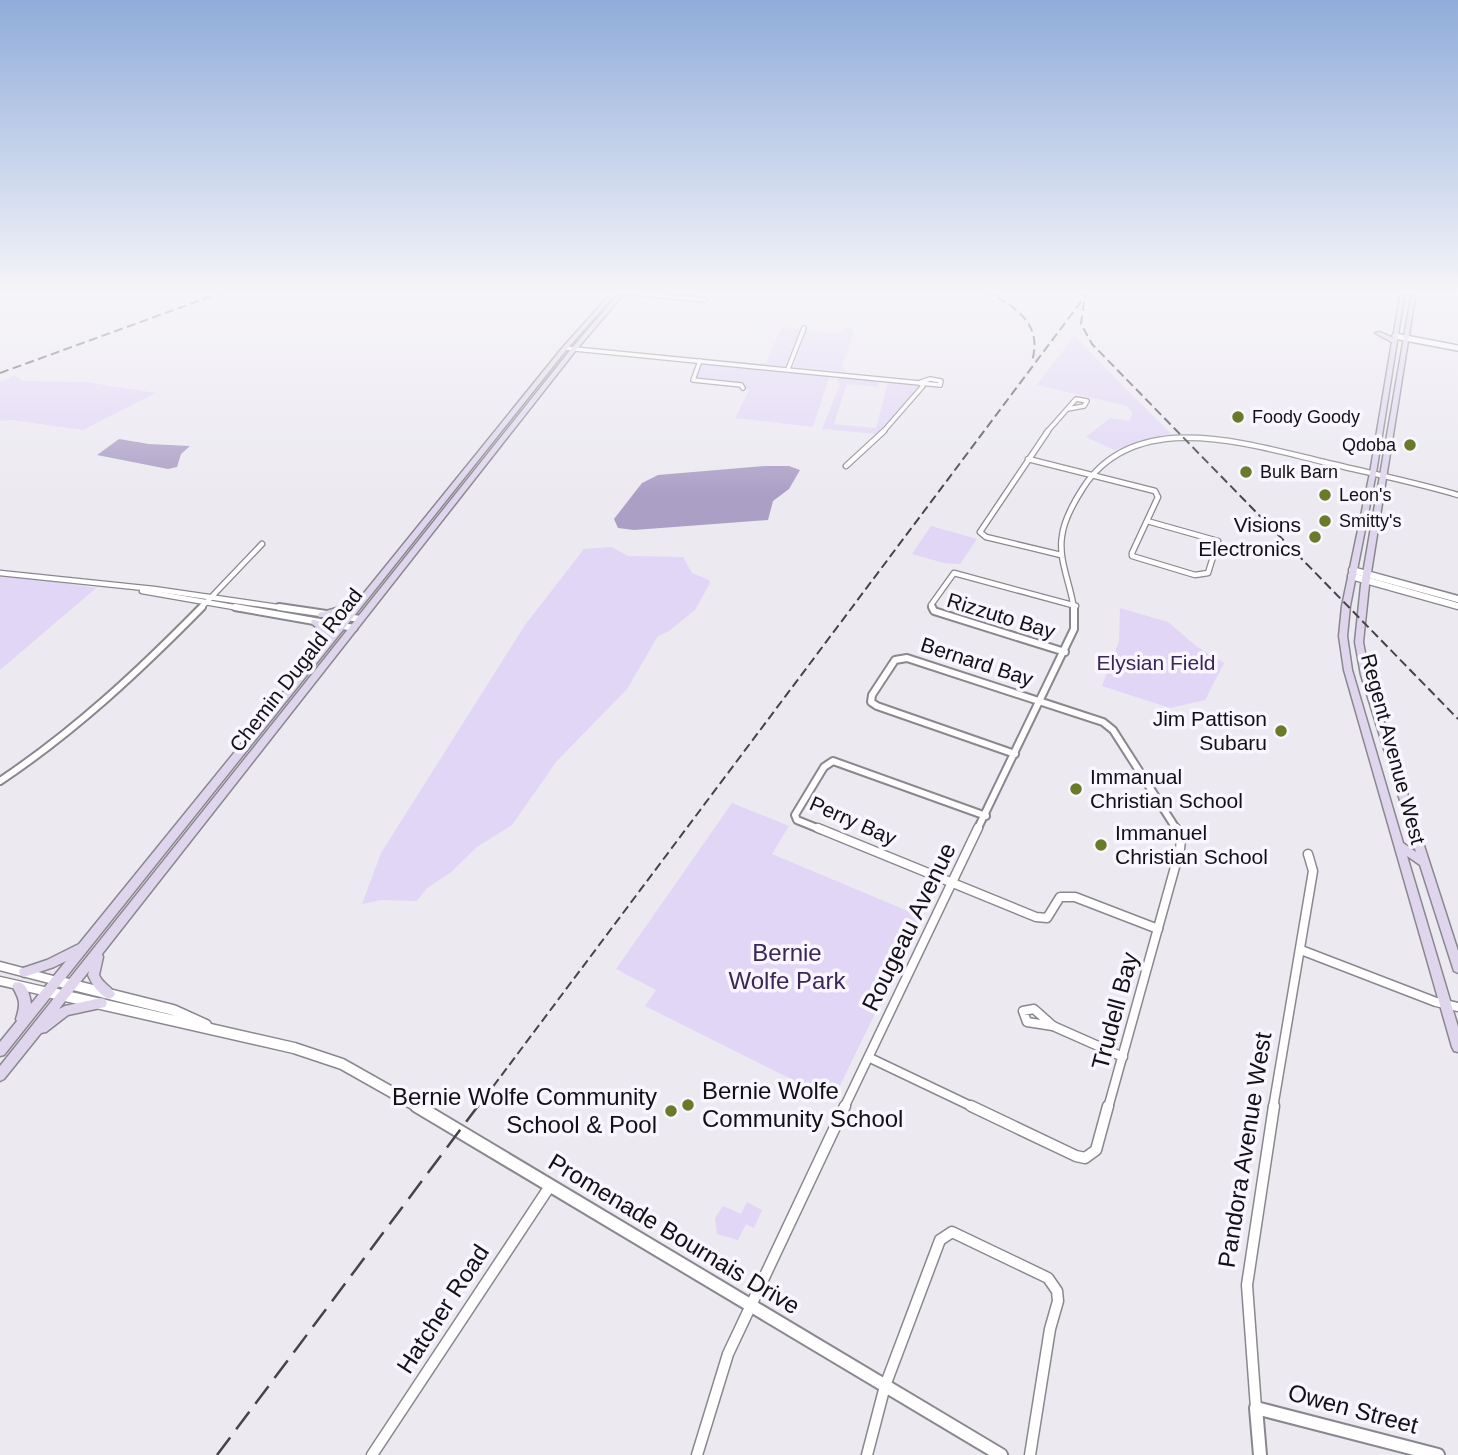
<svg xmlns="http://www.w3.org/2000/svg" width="1458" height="1455" font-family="Helvetica,sans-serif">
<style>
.green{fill:#e1d6f6}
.water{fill:#ac9fc6}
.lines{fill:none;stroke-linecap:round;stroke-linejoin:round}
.minor-far4-casing{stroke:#8a878f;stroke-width:6}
.minor-far3-casing{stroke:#8a878f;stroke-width:7}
.minor-far2-casing{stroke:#8a878f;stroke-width:10}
.minor-far1-casing{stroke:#8a878f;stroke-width:11}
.minor-casing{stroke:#8a878f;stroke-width:13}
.tertiary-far3-casing{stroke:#8a878f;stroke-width:8}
.tertiary-far2-casing{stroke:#8a878f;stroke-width:9}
.tertiary-far1-casing{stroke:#8a878f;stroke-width:13}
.tertiary-casing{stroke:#8a878f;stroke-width:16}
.secondary-casing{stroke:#8a878f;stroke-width:3}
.minor-far4{stroke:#fff;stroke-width:3.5}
.minor-far3{stroke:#fff;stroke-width:4.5}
.minor-far2{stroke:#fff;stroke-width:6}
.minor-far1{stroke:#fff;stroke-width:8}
.minor{stroke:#fff;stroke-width:10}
.tertiary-far3{stroke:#fff;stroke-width:5}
.tertiary-far2{stroke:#fff;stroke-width:6}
.tertiary-far1{stroke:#fff;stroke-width:10}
.tertiary{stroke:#fff;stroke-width:12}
.secondary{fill:#dfd6ed;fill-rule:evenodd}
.rail-far1{stroke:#454448;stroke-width:2;stroke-dasharray:9 4.5;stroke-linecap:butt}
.rail{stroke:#454448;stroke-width:2.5;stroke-dasharray:22 10;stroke-linecap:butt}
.poi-dot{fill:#697a29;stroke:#f9f6ff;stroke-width:2.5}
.labels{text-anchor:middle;stroke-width:7;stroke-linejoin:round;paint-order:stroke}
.far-poi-label{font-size:18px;fill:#121114;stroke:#f9f6ff;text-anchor:start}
.poi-label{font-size:21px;fill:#121114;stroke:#f9f6ff;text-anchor:end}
.street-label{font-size:21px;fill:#121114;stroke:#f9f6ff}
.park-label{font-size:21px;fill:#3a2657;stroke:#f9f6ff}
.near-street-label{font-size:24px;fill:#121114;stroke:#f9f6ff}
.near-park-label{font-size:24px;fill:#3a2657;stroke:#f9f6ff}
.near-poi-label{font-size:24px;fill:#121114;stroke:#f9f6ff;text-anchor:start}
</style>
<rect width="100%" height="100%" fill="#ece9f1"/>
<!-- green -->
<g class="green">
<path d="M782,327L802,329L788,364L781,367L763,365L762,363H766Z"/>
<path d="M846,328L854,330L842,367L845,368L844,372L794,367L805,331L837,334Z"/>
<path d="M1074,336L1174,437L1146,440L1114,450L1086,437L1110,418L1129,421L1133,413L1127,406L1037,385Z"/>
<path d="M707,363L830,375L813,427L735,418L749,390L742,385L699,379L697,377L703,364Z"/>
<path d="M14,375L23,381L86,382L156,393L83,430L12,420L0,421V382Z"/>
<path d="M842,376L879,382L878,387L847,384L834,424L876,428L888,382L915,384L918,388L876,434L822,429L840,384L837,382L839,377Z"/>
<path d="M931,526L977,539L960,564L944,563L912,554Z"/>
<path d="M612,547L628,556L683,557L692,573L709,580L710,583L695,610L669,631L658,636L627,689L556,762L512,825L477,847L450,873L427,888L417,901L381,900L362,904L381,853L525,625L584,549Z"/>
<path d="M0,574L96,588L0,670Z"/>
<path d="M1120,608L1168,622L1196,646L1224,663L1205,700L1170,708L1102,686L1119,641Z"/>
<path d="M732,803L789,826L772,854L922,917L833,1100L645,1006L656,990L616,969Z"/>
<path d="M747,1202L762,1210L754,1228L746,1224L738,1240L717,1234L715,1218L723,1206L741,1214Z"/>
</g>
<!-- water -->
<g class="water">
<path d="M119,439L149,444L190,446L181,454L177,467L168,469L97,455Z"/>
<path d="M765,466H789L800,470L789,489L773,501L768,520L634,530L618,528L614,519L642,483L658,475Z"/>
</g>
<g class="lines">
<defs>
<g id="minor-far4">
<path d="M623,292L705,300"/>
<path d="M0,295L12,291"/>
<path d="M565,348L940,385"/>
<path d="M700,361L693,380L741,385L743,388"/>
<path d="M788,369L804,328"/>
<path d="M921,382L930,379L941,381L940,385"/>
<path d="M882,433L923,386L920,383"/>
<path d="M1046,433L1076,399L1087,401L1084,406L1068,409"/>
</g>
<g id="minor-far3">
<path d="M1048,431L980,532L986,537L1061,555"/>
<path d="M1028,459L1155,491L1158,497L1132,553V556L1195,575L1208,573L1218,541L1147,521"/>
<path d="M846,466L884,431"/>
<path d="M0,573L154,589L291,609"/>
<path d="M142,591L245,609"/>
<path d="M200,609L262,544"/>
<path d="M933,609L931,605L954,573L1076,606"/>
<path d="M1074,609C1071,585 1058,560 1062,536C1064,519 1074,502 1083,488C1135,407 1248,444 1324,462C1369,473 1414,482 1458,495"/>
</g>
<g id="minor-far2">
<path d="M235,607L354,628"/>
<path d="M279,607L360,619"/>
<path d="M932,607L934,611L1065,652"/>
<path d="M1015,754L877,706L871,702L872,695L895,660L907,658L1103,722L1113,730L1177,830"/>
<path d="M0,781C75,731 139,671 202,607"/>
<path d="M822,830L797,820L795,815L824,767L833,761L986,816"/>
<path d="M977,830L1074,629V607"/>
</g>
<g id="minor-far1">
<path d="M818,828L1036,917L1047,918L1060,897H1075L1158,929"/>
<path d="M1301,950L1436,1002L1458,1007"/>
<path d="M0,966L57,981"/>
<path d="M0,981L48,992"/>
<path d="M1034,1009L1053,1026L1027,1022L1023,1011Z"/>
<path d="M1053,1026L1123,1057"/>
<path d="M870,1058L975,1108"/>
<path d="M844,1108L978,828"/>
<path d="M1108,1108L1180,849L1181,840L1176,828"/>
<path d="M1273,1108L1313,871L1308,854"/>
</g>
<g id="minor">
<path d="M971,1106L1076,1156L1085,1158L1096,1150L1108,1106"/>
<path d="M1256,1408L1247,1285L1274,1106"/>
<path d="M372,1455L550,1186"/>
<path d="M697,1455L728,1354L845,1106"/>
<path d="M867,1455L885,1386L940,1240L952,1232L1048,1278L1057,1291L1058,1301L1050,1329L1030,1455"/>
</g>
<path id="tertiary-far3" d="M1395,336L1458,348"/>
<g id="tertiary-far2">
<path d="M1352,570L1458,599"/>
<path d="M1351,576L1458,606"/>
</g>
<g id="tertiary-far1">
<path d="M57,981L173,1010L206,1025"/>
<path d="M48,992L294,1048L342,1064L420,1108"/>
</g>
<g id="tertiary">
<path d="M417,1106L1001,1455"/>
<path d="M1260,1455L1256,1408L1438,1455"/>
</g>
<g id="secondary">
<path d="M621,291H626L576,350L102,954L103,957L99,975C103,984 111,986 115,994L113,997L109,999C98,994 93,986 88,975L89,971L59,1009L65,1006L101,998L105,999L107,1003L105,1007L68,1015L46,1032L41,1033L4,1079L0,1081V1066L572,348Z"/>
<path d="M1401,291H1405L1376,473L1350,606L1347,636L1352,670L1403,843L1416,852L1361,675L1355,642L1361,585L1412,291H1416L1369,585L1363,642L1369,675L1458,951V973L1454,971L1453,968L1420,865L1407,856L1458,1027V1052L1454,1051L1452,1047L1344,670L1339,636L1342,606L1370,473L1392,342L1375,333L1380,332L1393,338Z"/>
<path d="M607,298L611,299L567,349L4,1055L0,1056V1042L17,1021L16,1019C21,1003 20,1000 12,986L14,983C26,979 30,995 31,1004L66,961L54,967L24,977L20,975L19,972L20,969L47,960L79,944L324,642L323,632L312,624L311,622L312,620C319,619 329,627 331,633L353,607L346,611L322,617H319L318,615L319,613L340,607L360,598L563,347Z"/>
</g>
</defs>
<!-- minor-far4 casing -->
<use href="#minor-far4" class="minor-far4-casing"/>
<!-- minor-far3 casing -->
<use href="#minor-far3" class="minor-far3-casing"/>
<!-- minor-far2 casing -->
<use href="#minor-far2" class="minor-far2-casing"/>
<!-- minor-far1 casing -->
<use href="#minor-far1" class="minor-far1-casing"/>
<!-- minor casing -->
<use href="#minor" class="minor-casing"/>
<!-- tertiary-far3 casing -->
<use href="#tertiary-far3" class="tertiary-far3-casing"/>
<!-- tertiary-far2 casing -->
<use href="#tertiary-far2" class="tertiary-far2-casing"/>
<!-- tertiary-far1 casing -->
<use href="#tertiary-far1" class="tertiary-far1-casing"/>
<!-- tertiary casing -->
<use href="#tertiary" class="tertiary-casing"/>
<!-- secondary casing -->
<use href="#secondary" class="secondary-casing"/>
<!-- minor-far4 -->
<use href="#minor-far4" class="minor-far4"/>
<!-- minor-far3 -->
<use href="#minor-far3" class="minor-far3"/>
<!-- minor-far2 -->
<use href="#minor-far2" class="minor-far2"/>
<!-- minor-far1 -->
<use href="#minor-far1" class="minor-far1"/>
<!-- minor -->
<use href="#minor" class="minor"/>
<!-- tertiary-far3 -->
<use href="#tertiary-far3" class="tertiary-far3"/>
<!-- tertiary-far2 -->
<use href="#tertiary-far2" class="tertiary-far2"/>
<!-- tertiary-far1 -->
<use href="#tertiary-far1" class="tertiary-far1"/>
<!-- tertiary -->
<use href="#tertiary" class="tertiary"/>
<!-- secondary -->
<use href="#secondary" class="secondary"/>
<!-- rail-far1 -->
<g class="rail-far1">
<path d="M986,291C1016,307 1043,324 1032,361"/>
<path d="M1084,302L1081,324L1092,344L1458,719"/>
<path d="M0,373L226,291"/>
<path d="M477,1108L1089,291"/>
</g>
<!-- rail -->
<path class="rail" d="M217,1455L478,1106"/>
</g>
<!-- sky -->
<linearGradient id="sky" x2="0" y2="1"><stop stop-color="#90acda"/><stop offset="0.59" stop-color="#f6f5f9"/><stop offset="1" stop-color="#f6f5f9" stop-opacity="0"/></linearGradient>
<rect width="1458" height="495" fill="url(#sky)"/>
<!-- markers -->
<g class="poi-dot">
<circle cx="1238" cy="417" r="7"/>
<circle cx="1410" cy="445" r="7"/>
<circle cx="1246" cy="472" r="7"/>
<circle cx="1325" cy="495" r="7"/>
<circle cx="1325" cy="521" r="7"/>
<circle cx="1315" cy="537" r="7"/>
<circle cx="1281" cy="731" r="7"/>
<circle cx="1076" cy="789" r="7"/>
<circle cx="1101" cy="845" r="7"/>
<circle cx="688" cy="1105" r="7"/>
<circle cx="671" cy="1111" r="7"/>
</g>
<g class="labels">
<!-- far-poi labels -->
<g class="far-poi-label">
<text x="1252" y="423">Foody Goody</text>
<text x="1396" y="451" text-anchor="end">Qdoba</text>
<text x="1260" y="478">Bulk Barn</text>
<text x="1339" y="501">Leon's</text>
<text x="1339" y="527">Smitty's</text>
</g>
<!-- poi labels -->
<g class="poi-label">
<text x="1301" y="532">Visions<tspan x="1301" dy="24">Electronics</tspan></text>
<text x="1267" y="726">Jim Pattison<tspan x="1267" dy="24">Subaru</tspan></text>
<text x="1090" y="784" text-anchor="start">Immanual<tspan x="1090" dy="24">Christian School</tspan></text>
<text x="1115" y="840" text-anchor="start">Immanuel<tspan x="1115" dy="24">Christian School</tspan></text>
</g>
<!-- street labels -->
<g class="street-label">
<text transform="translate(1001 616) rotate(17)" y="7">Rizzuto Bay</text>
<text transform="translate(977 662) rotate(18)" y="7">Bernard Bay</text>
<text transform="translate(296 670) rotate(-52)" y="7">Chemin Dugald Road</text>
<text transform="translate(1393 749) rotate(75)" y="7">Regent Avenue West</text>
<text transform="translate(853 821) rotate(24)" y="7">Perry Bay</text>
</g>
<!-- park labels -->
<g class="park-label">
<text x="1156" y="670">Elysian Field</text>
</g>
<!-- near-street labels -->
<g class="near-street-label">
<text transform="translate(909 927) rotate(-64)" y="8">Rougeau Avenue</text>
<text transform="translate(1115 1011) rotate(-75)" y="8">Trudell Bay</text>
<text transform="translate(1245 1150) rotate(-81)" y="8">Pandora Avenue West</text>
<text transform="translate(674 1234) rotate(31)" y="8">Promenade Bournais Drive</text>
<text transform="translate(443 1309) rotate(-57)" y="8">Hatcher Road</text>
<text transform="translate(1353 1409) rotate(15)" y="8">Owen Street</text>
</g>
<!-- near-park labels -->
<g class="near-park-label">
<text x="787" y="961">Bernie<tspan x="787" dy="28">Wolfe Park</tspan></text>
</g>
<!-- near-poi labels -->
<g class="near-poi-label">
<text x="702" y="1099">Bernie Wolfe<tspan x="702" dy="28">Community School</tspan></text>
<text x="657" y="1105" text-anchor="end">Bernie Wolfe Community<tspan x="657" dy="28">School &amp; Pool</tspan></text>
</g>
</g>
</svg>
